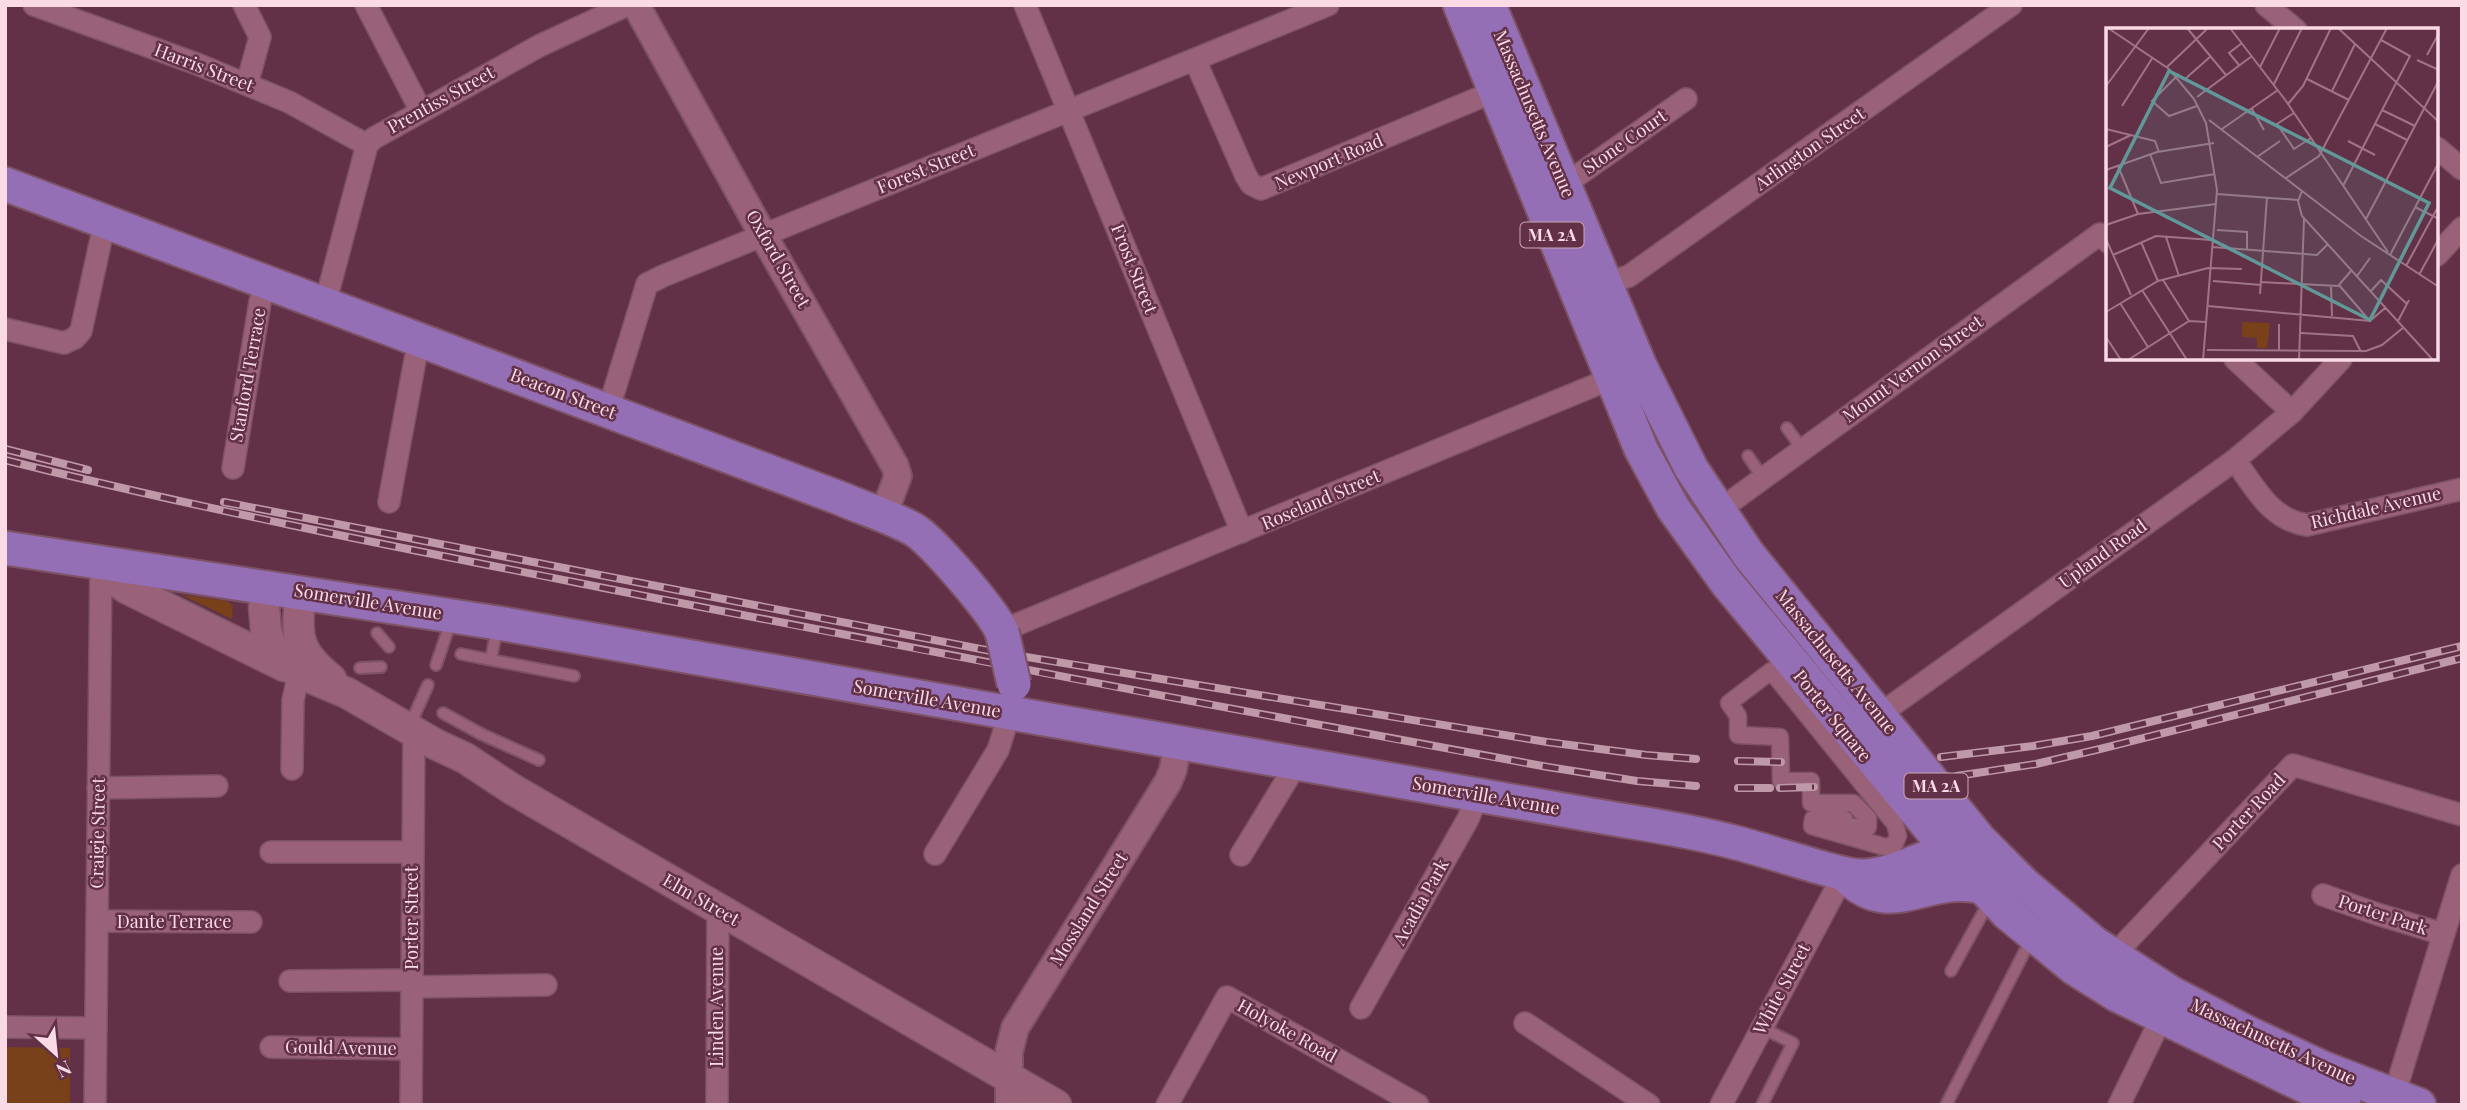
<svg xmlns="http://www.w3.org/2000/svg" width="2467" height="1110" font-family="'Playfair Display',serif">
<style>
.green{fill:#784119}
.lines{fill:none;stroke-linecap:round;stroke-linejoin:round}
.service-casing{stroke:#7c5264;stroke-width:14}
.pedestrian-casing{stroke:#7c5264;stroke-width:19}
.minor-casing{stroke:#7c5264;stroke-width:24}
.tertiary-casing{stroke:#7c5264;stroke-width:30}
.secondary-casing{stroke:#7c5264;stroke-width:33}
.primary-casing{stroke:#7c5264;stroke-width:37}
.service{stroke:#996278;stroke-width:10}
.pedestrian{stroke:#996278;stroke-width:16}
.minor{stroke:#996278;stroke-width:21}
.tertiary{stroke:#996278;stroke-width:26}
.secondary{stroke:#996278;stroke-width:30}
.primary{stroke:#956fb5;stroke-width:33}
.rail-casing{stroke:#bf99a8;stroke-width:8}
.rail{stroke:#633147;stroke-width:5;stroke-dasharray:16;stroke-linecap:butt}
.primary-bridge-casing{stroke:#7c5264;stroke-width:37;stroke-linecap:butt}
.primary-bridge{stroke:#956fb5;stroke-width:33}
.labels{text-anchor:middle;stroke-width:5;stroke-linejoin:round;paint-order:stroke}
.shield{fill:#633147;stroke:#cda7b6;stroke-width:2}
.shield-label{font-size:16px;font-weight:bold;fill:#fadae5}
.street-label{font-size:18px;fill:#fadae5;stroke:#633147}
.inset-road{fill:none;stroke:#9f7586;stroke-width:2}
.view{fill:#619998;fill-opacity:0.15;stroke:#619998;stroke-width:3.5}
.inset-edge{fill:none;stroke:#fadae5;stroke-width:3.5}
</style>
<rect width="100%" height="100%" fill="#633147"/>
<!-- green -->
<g class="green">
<path d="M182,595L227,601L233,606L232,619Z"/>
<path d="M5,1047L70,1048V1105H5Z"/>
</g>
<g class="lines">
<defs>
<g id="service">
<path d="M1787,428L1803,450"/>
<path d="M1748,456L1763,478"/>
<path d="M377,633L389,647"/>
<path d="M461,654L574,676"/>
<path d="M491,659L497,628"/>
<path d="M436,665L451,621"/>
<path d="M360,668L381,667"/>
<path d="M443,713L481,734L539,760"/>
<path d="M409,727L428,685"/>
<path d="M1951,971L1990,900"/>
<path d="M1762,1105L1793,1043L1762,1028"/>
<path d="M1946,1105L2031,939"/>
</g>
<path id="pedestrian" d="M1771,671L1895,824L1898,836L1894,845L1885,847L1812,826L1813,819H1844V827H1868V818L1853,803H1811V781H1781L1780,737L1738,735V716L1729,703Z"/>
<g id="minor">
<path d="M34,5L197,64L289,102L367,145"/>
<path d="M244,5L260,37L247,84"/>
<path d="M366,5L421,111"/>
<path d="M1025,5L1242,532"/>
<path d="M2266,5L2296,30"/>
<path d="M1195,60L1246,176L1251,184L1261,189L1493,92"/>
<path d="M2437,148L2462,169"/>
<path d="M1564,185L1686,99"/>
<path d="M2437,255L2462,228"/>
<path d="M1605,284L1629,276L2011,5"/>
<path d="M325,304L367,145L374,138L539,46L627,5"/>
<path d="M5,329L64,343L75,338L81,331L105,221"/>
<path d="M2235,359L2292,412"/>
<path d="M608,411L647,284L663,276L1328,5"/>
<path d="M2235,460C2255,488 2271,520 2307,525L2462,489"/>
<path d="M233,468L260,302L266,282"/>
<path d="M389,502L415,360L421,340"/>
<path d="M1718,511L2100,234L2108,242"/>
<path d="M1001,631L1622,374"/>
<path d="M1869,722L2235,460L2292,412L2341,359"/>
<path d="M292,769L293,700L299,673"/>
<path d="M98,788L217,786"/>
<path d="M271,852H413"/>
<path d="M935,854L998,750L1010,713"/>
<path d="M1241,855L1297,763"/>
<path d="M2323,895L2377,914L2443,934"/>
<path d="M97,921L251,922"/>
<path d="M2113,956L2293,765L2462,815"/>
<path d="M290,981L412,980"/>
<path d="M412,987L546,985"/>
<path d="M1361,1008L1468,819L1478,795"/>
<path d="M1525,1023L1649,1105"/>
<path d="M5,1027L96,1028"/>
<path d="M271,1047L411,1049"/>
<path d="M95,1105L101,562"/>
<path d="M411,1105L414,731"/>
<path d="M717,1105L718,910"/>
<path d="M1167,1105L1227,997L1418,1105"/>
<path d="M1721,1105L1844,874"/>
<path d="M2119,1105L2162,1017"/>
<path d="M2391,1105L2462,875"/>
</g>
<g id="tertiary">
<path d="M636,5L763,235L895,466L898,476L883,516"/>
<path d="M1009,1105V1052L1015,1028L1168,782L1173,770L1178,742"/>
</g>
<g id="secondary">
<path d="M101,562L117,581L126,588L284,666"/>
<path d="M266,586L264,607L266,631L272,647L280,660L299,673L347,693L435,744L465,758L512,789L1056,1105"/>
<path d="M301,592C296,634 295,651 331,679"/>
</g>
<g id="primary">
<path d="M1460,5L1641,449L1673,508L1726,582L1948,850L2007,913L2074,968L2117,995L2344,1105"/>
<path d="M1489,5L1640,366L1691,468L1748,554L1979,839L2025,885L2094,943L2173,994L2246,1032L2323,1068L2419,1105"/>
<path d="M5,184L842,499C865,509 891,517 913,529C932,540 993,611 1002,632"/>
<path d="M5,548L498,623L1586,814C1635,823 1685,829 1733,842C1761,849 1788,858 1815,866C1831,870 1846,876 1862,876C1910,875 1953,830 1994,857"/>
<path d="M1846,876C1892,922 1927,873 1982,887"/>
</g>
</defs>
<!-- service casing -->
<use href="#service" class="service-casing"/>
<!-- pedestrian casing -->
<use href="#pedestrian" class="pedestrian-casing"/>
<!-- minor casing -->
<use href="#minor" class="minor-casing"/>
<!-- tertiary casing -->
<use href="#tertiary" class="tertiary-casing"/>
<!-- secondary casing -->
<use href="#secondary" class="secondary-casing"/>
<!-- primary casing -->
<use href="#primary" class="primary-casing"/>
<!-- service -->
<use href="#service" class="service"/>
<!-- pedestrian -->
<use href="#pedestrian" class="pedestrian"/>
<!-- minor -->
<use href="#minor" class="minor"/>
<!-- tertiary -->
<use href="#tertiary" class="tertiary"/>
<!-- secondary -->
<use href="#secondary" class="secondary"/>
<!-- primary -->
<use href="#primary" class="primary"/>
<defs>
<g id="rail">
<path d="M5,449L88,470"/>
<path d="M5,460C225,515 448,557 670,601C962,658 1255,714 1548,767L1637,781L1696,786"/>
<path d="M224,502L996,652L1547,742L1646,755L1696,759"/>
<path d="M1941,757L2033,746L2092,736L2462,646"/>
<path d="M1738,761L1781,762"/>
<path d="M1957,776L2036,764L2100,749L2462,658"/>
<path d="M1738,788H1770"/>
<path d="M1780,788L1814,787"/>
</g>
</defs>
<!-- rail casing -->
<use href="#rail" class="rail-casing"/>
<!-- rail -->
<use href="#rail" class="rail"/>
<defs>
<path id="primary-bridge" d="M1002,632L1014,684"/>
</defs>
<!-- primary-bridge casing -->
<use href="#primary-bridge" class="primary-bridge-casing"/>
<!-- primary-bridge -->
<use href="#primary-bridge" class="primary-bridge"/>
</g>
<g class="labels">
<!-- shield labels -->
<g class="shield">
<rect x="1520.5" y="222.5" width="63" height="25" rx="5"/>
<rect x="1904.5" y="773.5" width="63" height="25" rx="5"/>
</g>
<g class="shield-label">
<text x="1552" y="241">MA 2A</text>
<text x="1936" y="792">MA 2A</text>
</g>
<!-- street labels -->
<g class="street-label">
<text transform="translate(204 68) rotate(21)" y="6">Harris Street</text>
<text transform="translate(441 100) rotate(-29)" y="6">Prentiss Street</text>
<text transform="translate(1534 114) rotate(67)" y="6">Massachusetts Avenue</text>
<text transform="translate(1625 142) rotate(-35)" y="6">Stone Court</text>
<text transform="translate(1810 149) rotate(-35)" y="6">Arlington Street</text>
<text transform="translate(1329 162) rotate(-23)" y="6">Newport Road</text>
<text transform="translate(926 169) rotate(-22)" y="6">Forest Street</text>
<text transform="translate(778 259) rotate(60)" y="6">Oxford Street</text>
<text transform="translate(1134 269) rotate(68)" y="6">Frost Street</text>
<text transform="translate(1913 369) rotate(-36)" y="6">Mount Vernon Street</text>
<text transform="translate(248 375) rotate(-80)" y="6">Stanford Terrace</text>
<text transform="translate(563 394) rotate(21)" y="6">Beacon Street</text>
<text transform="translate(1321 500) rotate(-23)" y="6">Roseland Street</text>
<text transform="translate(2376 508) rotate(-13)" y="6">Richdale Avenue</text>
<text transform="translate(2103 554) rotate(-36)" y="6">Upland Road</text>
<text transform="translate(368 602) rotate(9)" y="6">Somerville Avenue</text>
<text transform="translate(1836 662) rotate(51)" y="6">Massachusetts Avenue</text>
<text transform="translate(927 699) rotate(10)" y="6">Somerville Avenue</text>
<text transform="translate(1832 716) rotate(51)" y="6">Porter Square</text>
<text transform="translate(1486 796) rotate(10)" y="6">Somerville Avenue</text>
<text transform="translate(2249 812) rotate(-47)" y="6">Porter Road</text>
<text transform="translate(98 833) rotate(-89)" y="6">Craigie Street</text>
<text transform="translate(701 900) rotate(30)" y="6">Elm Street</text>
<text transform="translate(1421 902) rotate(-61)" y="6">Acadia Park</text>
<text transform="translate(1089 909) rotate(-58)" y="6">Mossland Street</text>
<text transform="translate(2383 915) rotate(18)" y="6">Porter Park</text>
<text transform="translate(412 918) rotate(-90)" y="6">Porter Street</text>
<text x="174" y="928">Dante Terrace</text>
<text transform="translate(1782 989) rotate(-62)" y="6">White Street</text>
<text transform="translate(717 1007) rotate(-90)" y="6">Linden Avenue</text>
<text transform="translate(1287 1031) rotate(29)" y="6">Holyoke Road</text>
<text transform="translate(2273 1042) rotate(25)" y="6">Massachusetts Avenue</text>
<text transform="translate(341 1048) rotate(1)" y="6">Gould Avenue</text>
</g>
</g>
<!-- overview -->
<g transform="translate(2106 28)">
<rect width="332" height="332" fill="#633147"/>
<path d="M136,294L164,295L161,320H151V310L136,309Z" fill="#784119"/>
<path class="inset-road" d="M2,0L63,41L88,71L100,95L111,162L97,332M81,0L120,47M124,0L180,73L282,224M232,0L333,94M321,27L333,5M311,32L333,42M133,37L123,25L136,15M61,39L102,0M154,39L174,0M73,46L46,73L63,88L91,78M201,51L243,72M78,52L105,28M168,56L196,0M0,58L43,0M226,63L249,16M91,69L146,28M182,76L197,58L225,0M16,78L47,29M146,81L158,102M276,82L309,98M188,85L171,96L188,121L205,110M103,92L255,208L333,259M269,96L301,112M0,101L49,113L53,124M116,101L172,62M242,113L269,127M0,119L25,107M44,126L55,155L109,146M151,129L174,113M12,138L32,186M0,142L51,124L108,115M180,150L213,128L281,0M237,158L304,28L275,12M196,163L192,173L196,188L327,332M111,166L192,172M309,179L333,191M260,191L333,52M0,197L32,186L110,176M111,202L141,204V222M60,209L73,248M0,211L25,267M35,214L52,253M107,219L211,227L221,217M7,227L50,208L106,212M284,227L333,134M300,238L333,177M313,247L333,210M251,248L264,230M57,252L83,293M107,253L155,257M155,254L232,258L245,243M233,257L263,292M225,258L226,288M36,262L81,332M265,263L275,252L301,276M154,266L161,169M14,275L42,319M102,278L264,293L279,280M0,284L52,253L102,240L136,241M292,293L303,272M195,305L247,308L255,324M0,309L15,332M101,322L260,323L276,317L298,299M173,323V296M22,332L83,293L100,294M193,332L198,191"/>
<path class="view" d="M63,43L323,175L264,292L4,160Z"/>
<rect width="332" height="332" class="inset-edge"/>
</g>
<!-- border -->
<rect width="2467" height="1110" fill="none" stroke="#fadae5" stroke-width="14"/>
<!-- north arrow -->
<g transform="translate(56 1054) rotate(153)" stroke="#633147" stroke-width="5" paint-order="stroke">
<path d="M0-5L12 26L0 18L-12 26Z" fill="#fadae5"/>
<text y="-10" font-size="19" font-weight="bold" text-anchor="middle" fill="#fadae5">N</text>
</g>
</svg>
